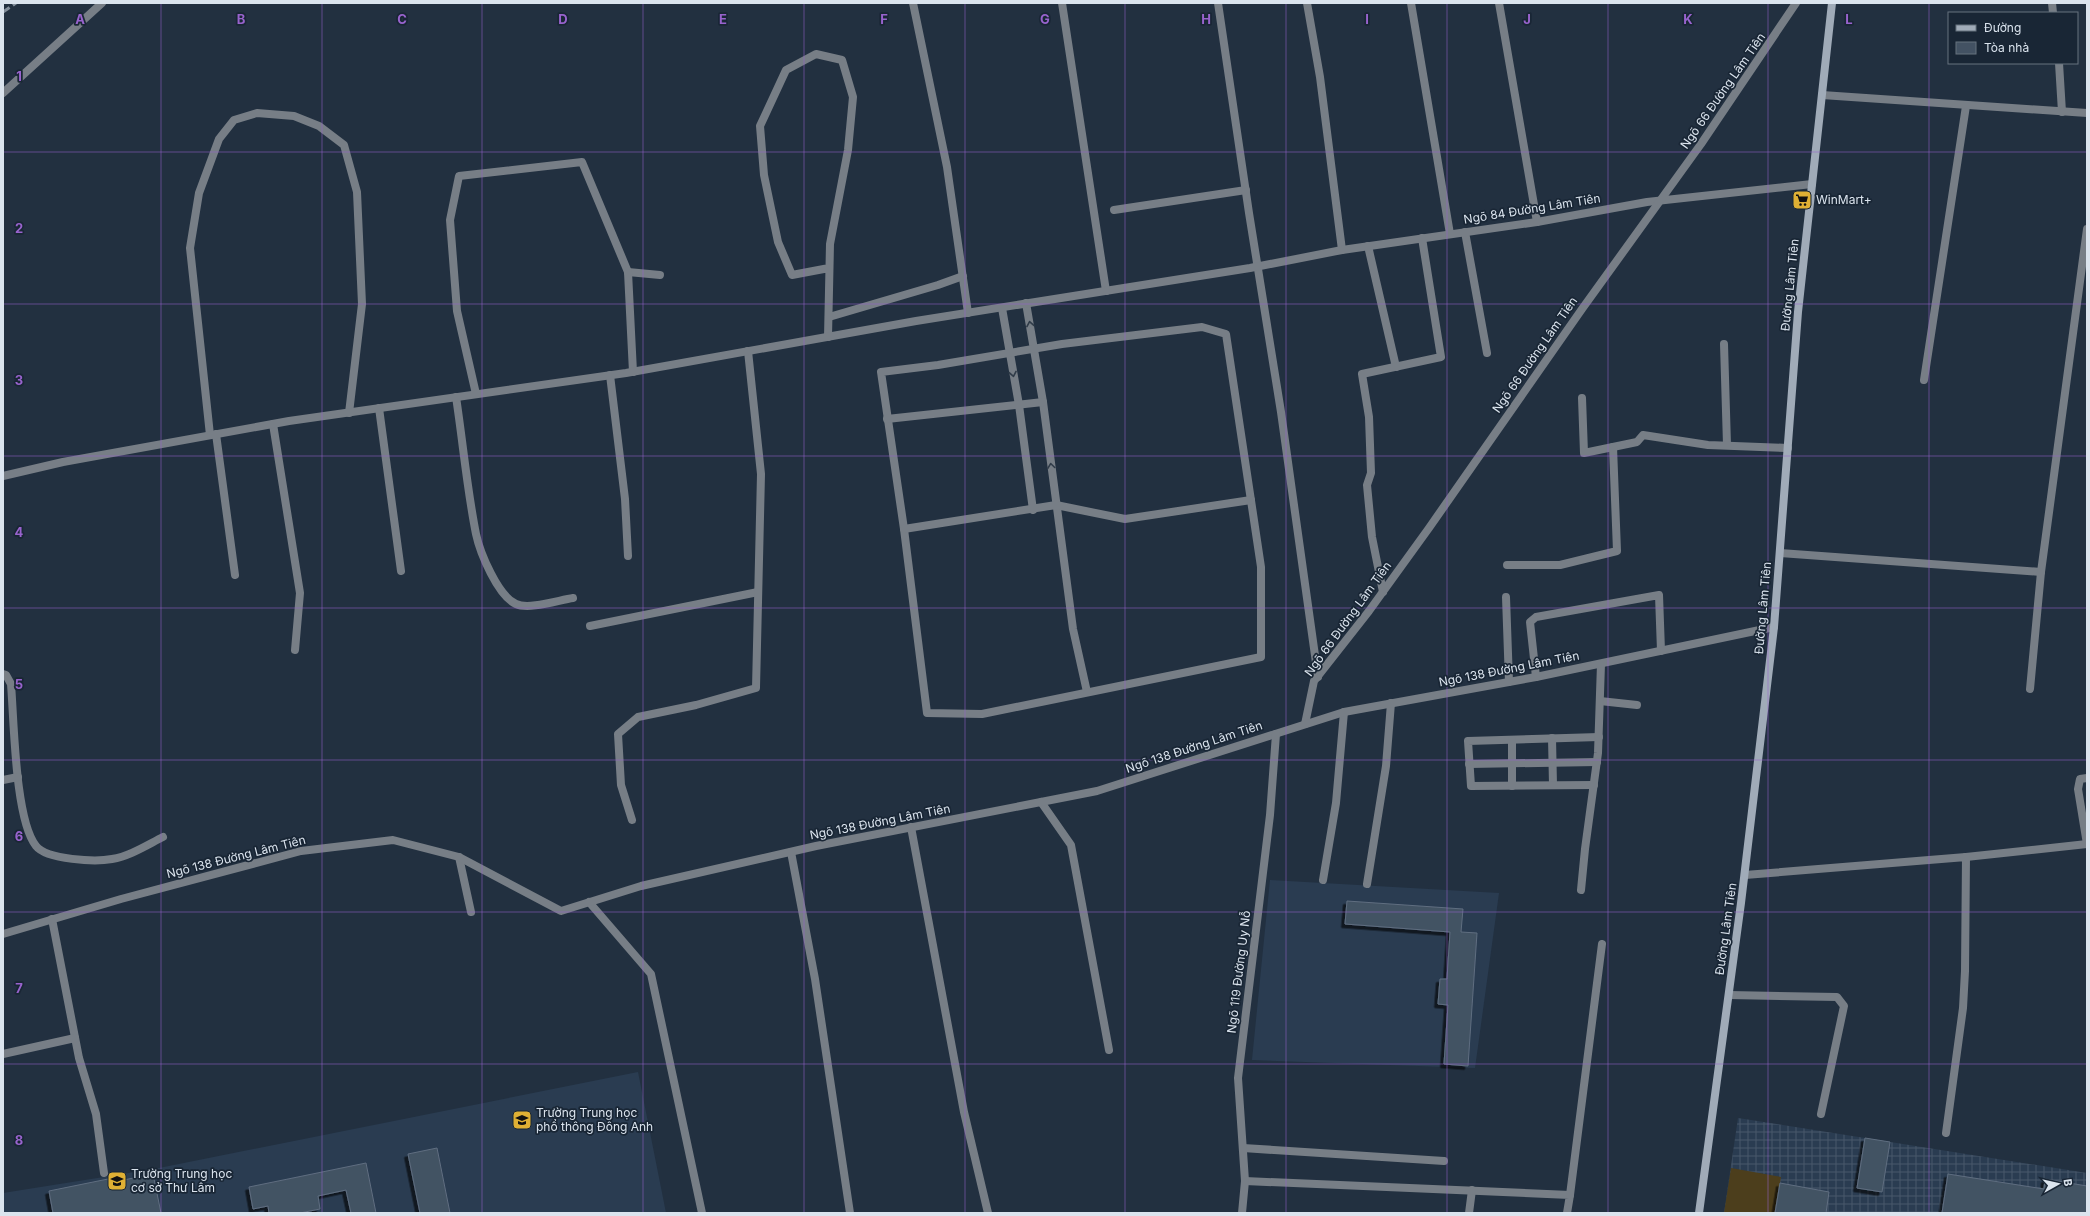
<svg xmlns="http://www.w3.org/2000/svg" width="2090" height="1216" font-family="Inter,sans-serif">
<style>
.built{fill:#2a3c51}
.industrial{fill:url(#industrial-grid)}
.pitch{fill:#4c3e1c}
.building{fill:#435263;stroke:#5f6e80;filter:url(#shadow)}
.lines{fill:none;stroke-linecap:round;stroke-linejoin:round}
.lane{stroke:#777e86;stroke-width:8}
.street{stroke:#777e86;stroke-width:8}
.secondary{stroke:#a0abb8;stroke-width:8}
.rail{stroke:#838f9c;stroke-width:3;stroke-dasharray:8 4;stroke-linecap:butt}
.oneway{stroke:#303c49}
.grid{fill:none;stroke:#9863cd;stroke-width:1;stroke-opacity:0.55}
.labels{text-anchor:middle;stroke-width:3.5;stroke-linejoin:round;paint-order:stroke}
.street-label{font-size:12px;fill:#dbe4ee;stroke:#192635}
.poi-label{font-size:12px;fill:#dbe4ee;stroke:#192635;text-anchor:start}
.grid-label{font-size:13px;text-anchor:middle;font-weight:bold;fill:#9863cd;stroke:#192635;stroke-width:3.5;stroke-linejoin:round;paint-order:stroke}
</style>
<defs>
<pattern id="industrial-grid" width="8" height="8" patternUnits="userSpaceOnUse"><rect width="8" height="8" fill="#2a3c51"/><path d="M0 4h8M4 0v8" fill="none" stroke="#48586a"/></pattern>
<filter id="shadow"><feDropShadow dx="-3.5" dy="3.5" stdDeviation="0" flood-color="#0009"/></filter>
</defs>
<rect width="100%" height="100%" fill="#223040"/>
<!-- built -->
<g class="built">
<path d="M1270,880L1499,893L1475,1068L1252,1060Z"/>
<path d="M638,1072L666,1213H3V1193L154,1169Z"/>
</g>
<!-- industrial -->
<path class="industrial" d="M1738,1118L2087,1173V1213H1724Z"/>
<!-- pitch -->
<path class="pitch" d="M1731,1168L1781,1177L1775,1213H1724Z"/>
<!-- building -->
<g class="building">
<path d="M1347,901L1463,909L1461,932L1477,933L1468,1066L1444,1064L1448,1005L1438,1004L1440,979H1447L1450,932L1345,924Z"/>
<path d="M1865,1138L1890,1142L1882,1192L1857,1188Z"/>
<path d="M437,1148L450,1213H420L408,1154Z"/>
<path d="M366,1163L376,1213H351L346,1190L318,1196L320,1209L300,1213H269L268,1206L253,1209L249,1187Z"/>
<path d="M153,1174L161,1213H53L49,1191L108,1179L109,1183Z"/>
<path d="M1948,1174L2044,1189L2045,1179L2087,1186V1213H1942Z"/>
<path d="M1780,1183L1829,1192L1826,1213H1775Z"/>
</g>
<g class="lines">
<!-- lane -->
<g class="lane">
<path d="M913,3L947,167L968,313"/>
<path d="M1062,3L1106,291"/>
<path d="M1114,210L1246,190"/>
<path d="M628,272L660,275"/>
<path d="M1026,303L1043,402L1073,629L1087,692"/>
<path d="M1002,308L1019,405L1033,510"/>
<path d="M829,317L938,285L963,276"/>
<path d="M1202,327L1226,334L1261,567V657L982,714L927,713L904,529L881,372L938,365L1062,344Z"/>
<path d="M828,337L830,244L848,150L853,97L842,60L816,54L786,70L760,126L764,175L778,242L792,275L829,268"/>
<path d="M610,375L625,499L628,556"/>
<path d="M1924,380L1966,106"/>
<path d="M476,394L457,311L450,220L459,176L582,162L628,272L633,372"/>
<path d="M456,397C463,443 467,489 476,534C480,553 498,596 516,604C529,610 559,600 573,598"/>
<path d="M379,408L401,571"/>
<path d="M887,419L1043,402"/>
<path d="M273,424L300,593L295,650"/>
<path d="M216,434L235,575"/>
<path d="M210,435L190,248L199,193L219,139L234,120L257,113L294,116L319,126L344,145L357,192L362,304L349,413"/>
<path d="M904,529L1056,505L1125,519L1251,500"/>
<path d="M1506,597L1509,682"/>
<path d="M590,626L758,592"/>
<path d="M3,674L6,675L11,684C14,720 15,820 36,846C47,860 96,862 112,859C130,856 147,845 163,837"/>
<path d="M1536,677L1530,622L1536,617L1659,595L1661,651"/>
<path d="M1600,701L1637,705"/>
<path d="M1552,738L1553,785"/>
<path d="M1469,764L1597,762"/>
<path d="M3,780L18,777"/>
<path d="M1594,785L1471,786L1468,741L1599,737"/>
<path d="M1512,786V740"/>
<path d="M1041,802L1071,845L1109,1050"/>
<path d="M632,820L621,785L618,734L638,717L696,705L756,688L761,474L748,351"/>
<path d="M911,827L964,1112L988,1213"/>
<path d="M791,852L815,979L850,1213"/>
<path d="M459,857L471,912"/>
<path d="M1966,857L2087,844L2078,789L2080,779L2087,778"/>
<path d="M1323,880L1336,803L1344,712"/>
<path d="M1367,884L1386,766L1391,703"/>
<path d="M1581,890L1585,849L1598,753L1601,664"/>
<path d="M589,902L651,974L702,1213"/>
<path d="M1469,1213L1472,1190"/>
</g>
<!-- street -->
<g class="street">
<path d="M1218,3L1249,213L1281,412L1318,677"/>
<path d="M1307,3L1320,77L1342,250"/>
<path d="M1411,3L1450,234"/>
<path d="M1499,3L1537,222"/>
<path d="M2052,3L2053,13"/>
<path d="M2059,63L2062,112"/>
<path d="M3,93L102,3"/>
<path d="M1822,95L2087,113"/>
<path d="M1465,232L1487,353"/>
<path d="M1368,246L1396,367"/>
<path d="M1724,344L1727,445"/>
<path d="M1582,398L1584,453L1637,442L1643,435L1708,445L1788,448"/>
<path d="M3,476L63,462L289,421L626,373L916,321L1250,268L1342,250L1537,222L1647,202L1812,184"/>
<path d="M1780,553L2041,572"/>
<path d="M1507,565H1560L1617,551L1613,447"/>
<path d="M1383,592L1372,537L1367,485L1371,473L1369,417L1362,374L1441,357L1422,238"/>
<path d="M2030,689L2041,572L2087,229"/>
<path d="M1305,724L1314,681L1369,611L1429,528L1582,309L1701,144L1796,3"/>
<path d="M1745,875L1966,857L1965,971L1963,1008L1946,1133"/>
<path d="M52,919L79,1058L96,1114L104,1173"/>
<path d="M3,934L121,899L301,851L393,840L459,857L561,911L641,886L816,846L1097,791L1344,712L1536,677L1774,627"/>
<path d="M1729,995L1837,997L1844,1006L1821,1114"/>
<path d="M3,1054L75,1038"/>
<path d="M1243,1148L1444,1161"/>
<path d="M1245,1181L1570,1195L1567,1213"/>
<path d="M1570,1195L1602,944"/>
<path d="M1242,1213L1245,1181L1238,1078L1270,815L1276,734"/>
</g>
<!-- secondary -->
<path class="secondary" d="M1699,1213L1741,903L1774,627L1798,312L1832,3"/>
<!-- rail -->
<path class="rail" d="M3,12L16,3"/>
</g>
<!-- one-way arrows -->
<defs><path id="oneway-chevron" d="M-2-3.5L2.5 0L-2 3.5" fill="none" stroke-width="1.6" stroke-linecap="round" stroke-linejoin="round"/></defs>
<g class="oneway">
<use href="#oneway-chevron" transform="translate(1030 324) rotate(-100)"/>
<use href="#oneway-chevron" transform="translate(1013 374) rotate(79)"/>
<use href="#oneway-chevron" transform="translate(1051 466) rotate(-98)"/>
</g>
<!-- grid -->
<path class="grid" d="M161,3V1213M322,3V1213M482,3V1213M643,3V1213M804,3V1213M965,3V1213M1125,3V1213M1286,3V1213M1447,3V1213M1608,3V1213M1768,3V1213M1929,3V1213M3,152H2087M3,304H2087M3,456H2087M3,608H2087M3,760H2087M3,912H2087M3,1064H2087"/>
<!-- icons -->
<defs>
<symbol id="supermarket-square" viewBox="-11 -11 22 22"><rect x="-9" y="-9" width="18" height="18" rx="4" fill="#dfb034" stroke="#192635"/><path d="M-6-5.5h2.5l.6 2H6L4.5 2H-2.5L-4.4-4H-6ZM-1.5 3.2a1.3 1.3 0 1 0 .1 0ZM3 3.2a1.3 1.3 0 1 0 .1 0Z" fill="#111"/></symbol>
<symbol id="school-square" viewBox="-11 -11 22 22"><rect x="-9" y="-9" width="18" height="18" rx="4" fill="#dfb034" stroke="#192635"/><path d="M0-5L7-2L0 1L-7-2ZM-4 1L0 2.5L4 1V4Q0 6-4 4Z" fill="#111"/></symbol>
</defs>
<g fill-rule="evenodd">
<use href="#supermarket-square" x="1791" y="189" width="22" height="22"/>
<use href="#school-square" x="511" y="1109" width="22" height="22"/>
<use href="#school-square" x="106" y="1170" width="22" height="22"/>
</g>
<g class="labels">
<!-- street labels -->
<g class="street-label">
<text transform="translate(1723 91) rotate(-55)" y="4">Ngõ 66 Đường Lâm Tiên</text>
<text transform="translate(1532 209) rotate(-9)" y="4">Ngõ 84 Đường Lâm Tiên</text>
<text transform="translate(1790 285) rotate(-84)" y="4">Đường Lâm Tiên</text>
<text transform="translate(1535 355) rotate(-55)" y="4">Ngõ 66 Đường Lâm Tiên</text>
<text transform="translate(1763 608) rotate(-85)" y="4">Đường Lâm Tiên</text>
<text transform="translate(1348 619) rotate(-54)" y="4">Ngõ 66 Đường Lâm Tiên</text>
<text transform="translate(1509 669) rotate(-11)" y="4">Ngõ 138 Đường Lâm Tiên</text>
<text transform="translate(1194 747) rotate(-18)" y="4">Ngõ 138 Đường Lâm Tiên</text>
<text transform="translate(880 822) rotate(-11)" y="4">Ngõ 138 Đường Lâm Tiên</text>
<text transform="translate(236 857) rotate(-14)" y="4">Ngõ 138 Đường Lâm Tiên</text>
<text transform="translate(1726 929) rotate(-82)" y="4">Đường Lâm Tiên</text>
<text transform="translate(1239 972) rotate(-83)" y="4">Ngõ 119 Đường Uy Nỗ</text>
</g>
<!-- poi labels -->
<g class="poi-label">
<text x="1816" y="204">WinMart+</text>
<text x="536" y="1117">Trường Trung học<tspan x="536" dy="14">phổ thông Đông Anh</tspan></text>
<text x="131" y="1178">Trường Trung học<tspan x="131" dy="14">cơ sở Thư Lâm</tspan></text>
</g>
</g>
<g class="grid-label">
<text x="80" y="24">A</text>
<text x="241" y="24">B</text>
<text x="402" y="24">C</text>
<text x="563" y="24">D</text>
<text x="723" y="24">E</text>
<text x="884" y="24">F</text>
<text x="1045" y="24">G</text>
<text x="1206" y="24">H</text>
<text x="1367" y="24">I</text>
<text x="1527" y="24">J</text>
<text x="1688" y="24">K</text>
<text x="1849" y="24">L</text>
<text x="19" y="81">1</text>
<text x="19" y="233">2</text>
<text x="19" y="385">3</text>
<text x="19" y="537">4</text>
<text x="19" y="689">5</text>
<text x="19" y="841">6</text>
<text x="19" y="993">7</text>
<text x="19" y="1145">8</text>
</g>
<!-- border -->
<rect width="2090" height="1216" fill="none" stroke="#dbe4ee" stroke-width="8"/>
<!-- legend -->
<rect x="1948" y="12" width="130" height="52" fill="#192635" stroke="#67727f"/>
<rect x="1956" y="25" width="20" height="6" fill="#a0abb8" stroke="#67727f"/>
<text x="1984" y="32" font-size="12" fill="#dbe4ee">Đường</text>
<rect x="1956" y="42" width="20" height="12" fill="#435263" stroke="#67727f"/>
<text x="1984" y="52" font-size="12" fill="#dbe4ee">Tòa nhà</text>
<!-- north arrow -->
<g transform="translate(2058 1184) rotate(82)" stroke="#192635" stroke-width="3" paint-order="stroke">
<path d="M0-3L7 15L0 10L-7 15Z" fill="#dbe4ee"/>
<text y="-6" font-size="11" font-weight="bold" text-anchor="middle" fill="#dbe4ee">B</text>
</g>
</svg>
